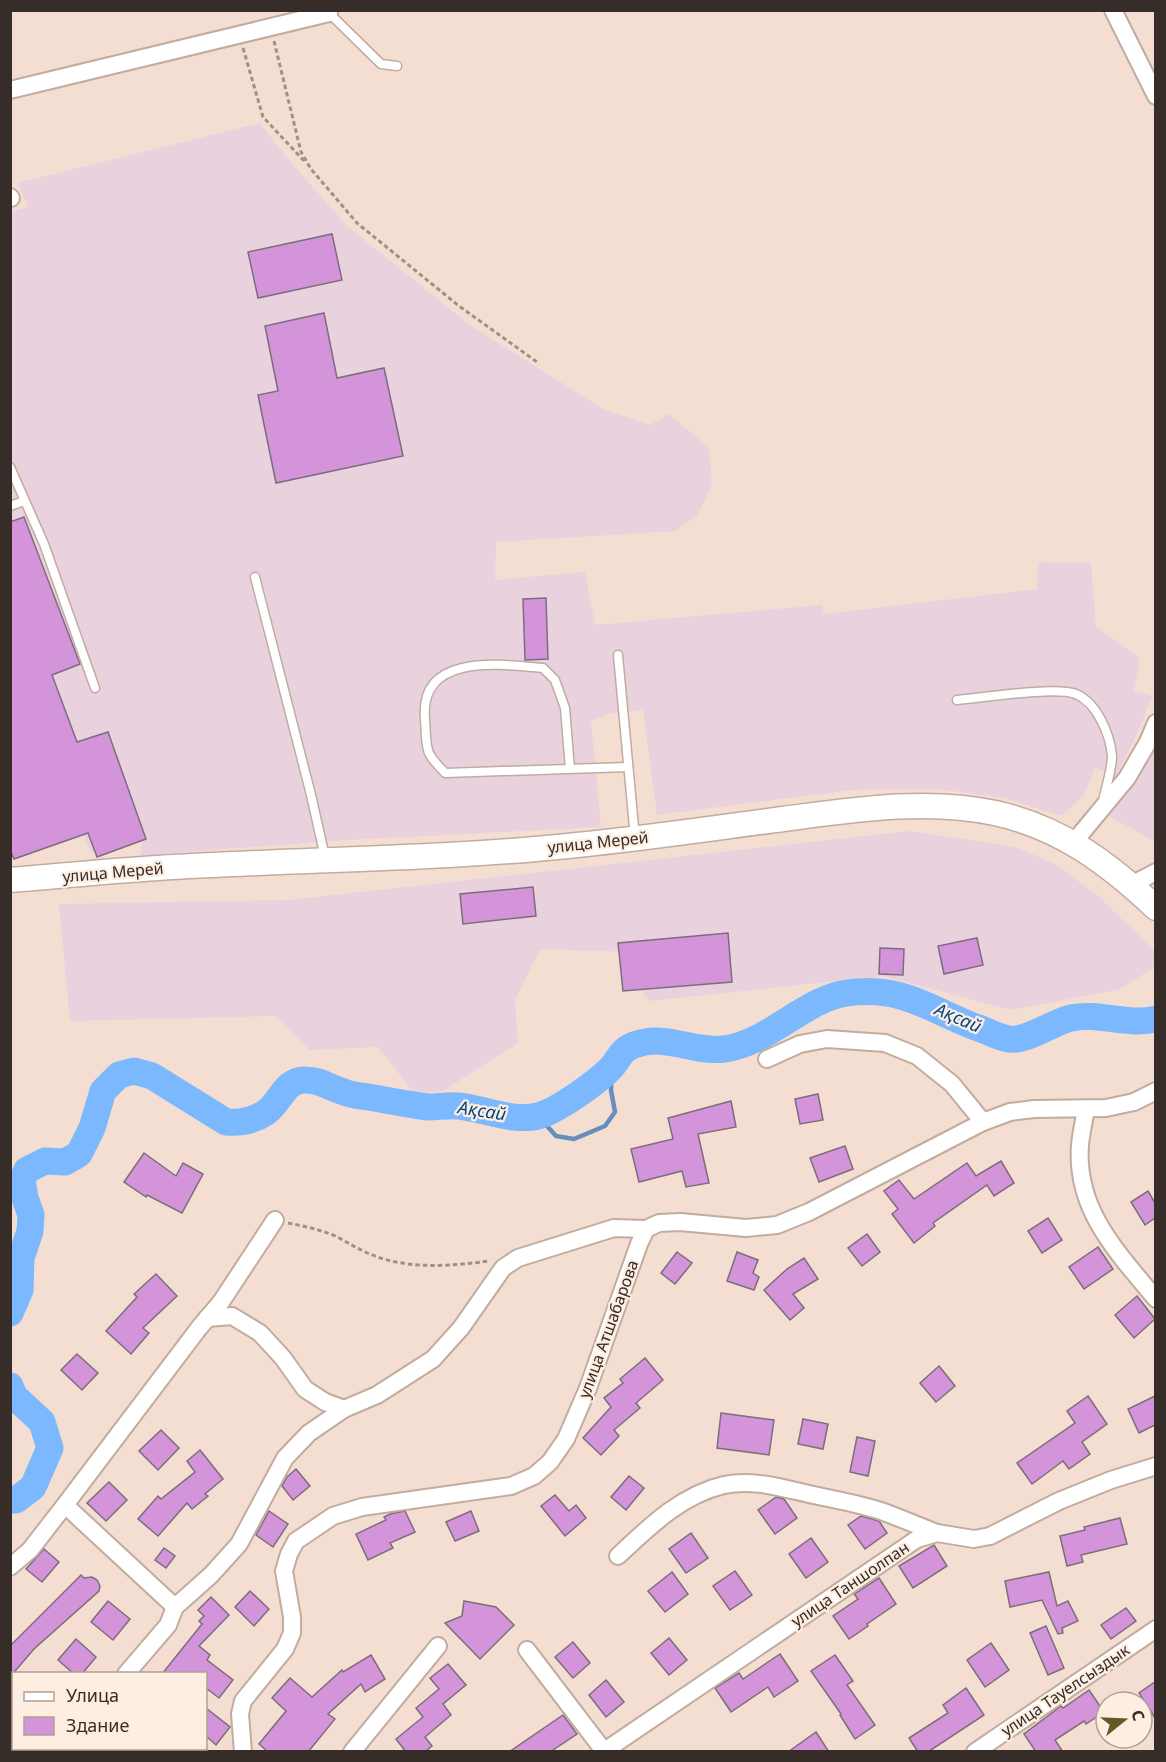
<svg xmlns="http://www.w3.org/2000/svg" width="1166" height="1762" font-family="'Noto Sans',sans-serif">
<style>
.industrial{fill:#e9d2de}
.lines{fill:none;stroke-linecap:round;stroke-linejoin:round}
.stream{stroke:#678ebe;stroke-width:4.5}
.river{stroke:#7cb8fe;stroke-width:27}
.building{fill:#d394d9;stroke:#7c6d7d;stroke-width:1.5}
.lane-casing{stroke:#c1ac9f;stroke-width:11}
.street-casing{stroke:#c1ac9f;stroke-width:20}
.secondary-casing{stroke:#c1ac9f;stroke-width:27}
.path{stroke:#a19087;stroke-width:3;stroke-dasharray:4.5 3;stroke-linecap:butt}
.lane{stroke:#fff;stroke-width:8}
.street{stroke:#fff;stroke-width:16}
.secondary{stroke:#fff;stroke-width:24}
.labels{text-anchor:middle;stroke-width:4.5;stroke-linejoin:round;paint-order:stroke}
.street-label{font-size:16px;fill:#362d28;stroke:#feede1}
.water-label{font-size:18px;font-style:italic;fill:#034684;stroke:#feede1}
</style>
<rect width="100%" height="100%" fill="#f4ded1"/>
<!-- industrial -->
<g class="industrial">
<path d="M260,123L278,147L347,226L470,325L605,410L650,425L669,414L709,448L712,484L698,514L676,531L496,542L495,580L585,572L595,625L822,605L824,614L1037,589L1038,562L1091,563L1096,627L1140,658L1134,691L1152,696L1138,732L1116,776L1095,768L1084,795L1062,816L1004,798L938,789L853,790L657,815L643,710L612,713L591,721L601,827L347,840L173,853L141,857L142,833L91,853L82,833L11,857L10,212L28,207L17,183Z"/>
<path d="M1155,741V842L1107,815L1137,778Z"/>
<path d="M910,831L1016,847L1057,865L1097,895L1155,951V967L1118,990L1010,1010L883,976L650,1001L630,976L628,952L540,949L515,1000L518,1043L443,1091L414,1093L378,1047L309,1050L275,1016L70,1021L59,904L289,900Z"/>
</g>
<g class="lines">
<!-- stream -->
<path class="stream" d="M538,1116L556,1136L574,1139L605,1126L615,1112L611,1090L612,1068"/>
<!-- river -->
<g class="river">
<path d="M10,1313L20,1290L21,1258L30,1231L31,1215L25,1198L22,1180L27,1170L45,1161L65,1162L79,1154L92,1128L103,1091L119,1075L134,1071L152,1076L226,1122C239,1123 253,1121 265,1113C280,1104 284,1079 306,1080C321,1080 330,1088 344,1092C353,1096 364,1096 374,1098C392,1101 410,1105 428,1107C438,1107 449,1105 459,1106C485,1109 512,1122 538,1116C557,1111 596,1083 610,1069C620,1059 619,1051 634,1045C667,1033 692,1053 724,1049C768,1044 804,999 847,993C904,985 931,1011 981,1029C989,1032 1000,1038 1009,1039C1026,1042 1053,1022 1071,1018C1099,1012 1127,1026 1156,1019"/>
<path d="M10,1386L14,1396L42,1422L50,1448L33,1487L16,1500H10"/>
</g>
</g>
<!-- building -->
<g class="building">
<path d="M332,234L342,280L258,298L248,252Z"/>
<path d="M324,313L337,378L384,368L403,456L276,483L258,395L278,391L265,326Z"/>
<path d="M24,517L80,664L52,675L77,742L108,732L146,839L97,857L88,833L14,859L10,850V522Z"/>
<path d="M546,598L548,659L525,660L523,599Z"/>
<path d="M533,887L536,916L463,924L460,894Z"/>
<path d="M728,933L732,982L623,991L618,943Z"/>
<path d="M977,938L983,965L944,974L938,946Z"/>
<path d="M880,948L904,949L903,975L879,974Z"/>
<path d="M818,1094L823,1120L800,1124L795,1099Z"/>
<path d="M731,1101L736,1127L698,1134L709,1183L686,1187L682,1171L639,1182L631,1149L673,1139L668,1118Z"/>
<path d="M845,1146L853,1169L819,1182L810,1158Z"/>
<path d="M144,1153L176,1176L183,1163L203,1174L182,1213L147,1195L146,1197L124,1182Z"/>
<path d="M1001,1161L1014,1183L994,1196L987,1185L933,1223L935,1226L914,1243L892,1214L898,1209L884,1191L899,1180L914,1199L967,1163L976,1176Z"/>
<path d="M1148,1191L1155,1203V1218L1145,1225L1131,1202Z"/>
<path d="M1048,1218L1062,1240L1042,1253L1028,1231Z"/>
<path d="M867,1234L880,1252L862,1266L848,1248Z"/>
<path d="M1098,1247L1113,1269L1084,1289L1069,1267Z"/>
<path d="M677,1252L692,1263L675,1284L661,1273Z"/>
<path d="M737,1252L758,1260L753,1273L759,1277L754,1290L727,1281Z"/>
<path d="M804,1258L818,1279L793,1294L804,1308L790,1320L764,1290L787,1269Z"/>
<path d="M156,1274L177,1296L143,1328L149,1333L131,1354L106,1331L137,1297L134,1294Z"/>
<path d="M1137,1296L1155,1319L1134,1338L1115,1315Z"/>
<path d="M77,1354L98,1373L82,1390L61,1370Z"/>
<path d="M645,1358L663,1380L636,1403L640,1408L614,1430L619,1436L601,1455L583,1438L611,1407L604,1398L623,1383L620,1379Z"/>
<path d="M939,1366L955,1386L936,1402L920,1383Z"/>
<path d="M1088,1396L1107,1424L1082,1442L1090,1454L1069,1469L1063,1461L1032,1484L1017,1463L1075,1423L1067,1411Z"/>
<path d="M1155,1396V1425L1139,1433L1128,1409Z"/>
<path d="M721,1413L774,1420L769,1455L717,1448Z"/>
<path d="M803,1419L828,1424L823,1449L798,1444Z"/>
<path d="M161,1430L179,1448L158,1470L139,1451Z"/>
<path d="M857,1437L875,1441L868,1476L850,1472Z"/>
<path d="M200,1450L223,1479L205,1494L208,1496L192,1509L187,1503L158,1536L138,1519L158,1496L161,1499L195,1472L187,1461Z"/>
<path d="M296,1469L310,1486L293,1500L282,1486L287,1477Z"/>
<path d="M629,1476L644,1488L626,1510L611,1497Z"/>
<path d="M109,1482L127,1500L106,1521L87,1503Z"/>
<path d="M555,1495L569,1511L576,1505L586,1518L565,1536L541,1506Z"/>
<path d="M776,1497L784,1499L797,1518L775,1534L758,1510Z"/>
<path d="M269,1511L288,1524L273,1547L256,1535Z"/>
<path d="M405,1511L415,1532L390,1543L393,1548L368,1560L356,1534L386,1520L384,1517L390,1514Z"/>
<path d="M471,1511L479,1531L455,1541L446,1522Z"/>
<path d="M861,1516L879,1521L887,1533L865,1549L848,1525Z"/>
<path d="M1120,1518L1127,1544L1081,1555L1083,1562L1067,1566L1060,1536L1085,1530L1084,1527Z"/>
<path d="M691,1533L708,1558L686,1573L669,1549Z"/>
<path d="M811,1538L828,1562L806,1578L789,1554Z"/>
<path d="M934,1545L947,1566L913,1588L899,1566Z"/>
<path d="M164,1548L175,1556L166,1568L155,1560Z"/>
<path d="M44,1549L59,1562L42,1582L26,1569Z"/>
<path d="M735,1571L752,1595L730,1610L713,1586Z"/>
<path d="M672,1572L688,1594L665,1612L648,1591Z"/>
<path d="M1049,1572L1057,1606L1068,1601L1078,1621L1062,1628L1063,1633L1058,1634L1042,1600L1010,1607L1005,1581Z"/>
<path d="M81,1575L84,1578L92,1577L97,1580L100,1586L99,1591L34,1649L10,1677V1646Z"/>
<path d="M879,1578L896,1604L867,1624L868,1626L849,1639L833,1616L858,1599L854,1594Z"/>
<path d="M250,1591L269,1609L254,1626L235,1607Z"/>
<path d="M211,1597L229,1615L199,1646L210,1655L207,1660L233,1680L219,1698L206,1688V1674H162L202,1624L199,1621L204,1616L198,1610Z"/>
<path d="M108,1601L130,1619L113,1640L91,1622Z"/>
<path d="M464,1601L496,1607L514,1625L480,1659L445,1623L462,1616Z"/>
<path d="M1126,1608L1136,1621L1111,1639L1101,1625Z"/>
<path d="M1046,1626L1064,1668L1048,1675L1030,1633Z"/>
<path d="M669,1638L687,1660L669,1675L651,1653Z"/>
<path d="M76,1639L96,1657L82,1674H74L58,1660Z"/>
<path d="M573,1642L590,1663L573,1678L555,1657Z"/>
<path d="M991,1643L1009,1670L985,1687L967,1660Z"/>
<path d="M780,1654L798,1681L774,1697L768,1687L731,1712L715,1688L739,1673L743,1679Z"/>
<path d="M371,1655L385,1679L365,1692L361,1684L328,1714L335,1719L308,1752H268L259,1744L286,1711L272,1698L290,1678L312,1697L342,1670L343,1672Z"/>
<path d="M835,1655L853,1681L847,1685L875,1725L855,1739L840,1715L841,1714L811,1671Z"/>
<path d="M448,1664L466,1685L443,1704L451,1715L425,1737L432,1746L425,1752H406L396,1739L423,1717L416,1708L439,1689L430,1678Z"/>
<path d="M606,1680L624,1702L606,1717L589,1695Z"/>
<path d="M1155,1682V1718L1139,1693Z"/>
<path d="M966,1688L984,1715L928,1752H918L909,1738L948,1713L943,1705Z"/>
<path d="M1089,1690L1104,1712L1086,1724L1084,1721L1055,1740L1063,1752H1036L1024,1734L1061,1706L1063,1708Z"/>
<path d="M206,1708L230,1727L216,1745L206,1736Z"/>
<path d="M563,1715L577,1734L550,1752H509Z"/>
<path d="M816,1732L829,1752H788Z"/>
</g>
<g class="lines">
<defs>
<g id="lane">
<path d="M329,13L381,64L397,66"/>
<path d="M10,467L44,544L95,688"/>
<path d="M10,506L24,501"/>
<path d="M255,577L311,795L325,857"/>
<path d="M618,655L635,838"/>
<path d="M957,700C982,698 1055,686 1076,694C1097,703 1110,734 1112,756C1112,769 1106,787 1103,801"/>
<path d="M570,769L565,708L555,680L543,668C499,664 419,653 425,719C426,729 425,747 430,755C434,762 440,767 445,773L628,767"/>
</g>
<g id="street">
<path d="M1113,10L1156,96"/>
<path d="M10,90L329,13"/>
<path d="M10,197L11,198"/>
<path d="M1074,842L1127,778L1148,742L1156,723"/>
<path d="M1131,885L1156,872"/>
<path d="M767,1059L800,1044L827,1039L885,1043L917,1056L952,1084L983,1122"/>
<path d="M1086,1109C1084,1121 1081,1133 1080,1145C1075,1210 1118,1253 1156,1299"/>
<path d="M207,1318L232,1316L260,1333L283,1358L305,1389L325,1402L344,1409"/>
<path d="M65,1505L175,1607"/>
<path d="M618,1556C649,1527 681,1495 724,1485C751,1479 778,1487 805,1493C830,1499 857,1503 881,1511C900,1518 919,1526 937,1533"/>
<path d="M10,1567L30,1550L65,1505L199,1328L221,1302L275,1220"/>
<path d="M527,1650L604,1751"/>
<path d="M126,1674L168,1625L175,1607L211,1575L239,1544L285,1458L309,1433L344,1409L377,1395L433,1359L461,1328L503,1268L518,1258L614,1228L646,1229"/>
<path d="M63,1752L66,1748"/>
<path d="M243,1752L240,1714L243,1701L285,1649L292,1633V1617L284,1571L289,1554L296,1541L333,1516L362,1507L511,1486L534,1476L550,1462L566,1439L588,1388L639,1244L646,1229L659,1223L680,1222L746,1228L777,1225L809,1212L983,1122L1010,1112L1034,1109L1106,1108L1134,1102L1156,1091"/>
<path d="M352,1752L438,1646"/>
<path d="M603,1752L917,1539L937,1533L974,1539L990,1536L1059,1501L1111,1480L1156,1466"/>
<path d="M975,1752L1156,1629"/>
</g>
<path id="secondary" d="M10,880C60,876 109,871 158,868C298,859 438,860 577,845C646,838 714,828 783,819C852,810 926,798 995,813C1060,827 1108,863 1156,908"/>
</defs>
<!-- lane casing -->
<use href="#lane" class="lane-casing"/>
<!-- street casing -->
<use href="#street" class="street-casing"/>
<!-- secondary casing -->
<use href="#secondary" class="secondary-casing"/>
<!-- path -->
<g class="path">
<path d="M274,41L301,152L311,169L357,223L459,306L537,362"/>
<path d="M243,48L263,117L306,163"/>
<path d="M288,1223C303,1226 318,1229 333,1235C346,1241 357,1249 370,1254C407,1270 450,1266 489,1261"/>
</g>
<!-- lane -->
<use href="#lane" class="lane"/>
<!-- street -->
<use href="#street" class="street"/>
<!-- secondary -->
<use href="#secondary" class="secondary"/>
</g>
<g class="labels">
<!-- street labels -->
<g class="street-label">
<text transform="translate(598 842) rotate(-6)" y="6">улица Мерей</text>
<text transform="translate(113 872) rotate(-5)" y="6">улица Мерей</text>
<text transform="translate(608 1329) rotate(-70)" y="6">улица Атшабарова</text>
<text transform="translate(850 1584) rotate(-34)" y="6">улица Таншолпан</text>
<text transform="translate(1065 1690) rotate(-34)" y="6">улица Тауелсыздык</text>
</g>
<!-- water labels -->
<g class="water-label">
<text transform="translate(958 1018) rotate(23)" y="6">Ақсай</text>
<text transform="translate(482 1111) rotate(9)" y="6">Ақсай</text>
</g>
</g>
<!-- border -->
<rect width="1166" height="1762" fill="none" stroke="#362d28" stroke-width="24"/>
<!-- legend -->
<rect x="12" y="1672" width="195" height="78" fill="#feede1" stroke="#aea097" stroke-width="1.5"/>
<rect x="24" y="1692" width="30" height="9" fill="#ffffff" stroke="#aea097" stroke-width="1.5"/>
<text x="66" y="1702" font-size="18" fill="#362d28">Улица</text>
<rect x="24" y="1717" width="30" height="18" fill="#d394d9" stroke="#aea097" stroke-width="1.5"/>
<text x="66" y="1732" font-size="18" fill="#362d28">Здание</text>
<!-- north arrow -->
<g transform="translate(1124 1720) rotate(72)"><circle r="28" fill="#feede1" stroke="#aea097" stroke-width="1.5"/>
<path d="M0-4.5L10 22L0 15L-10 22Z" fill="#665825"/>
<text y="-9" font-size="16" font-weight="bold" text-anchor="middle" fill="#362d28">С</text>
</g>
</svg>
